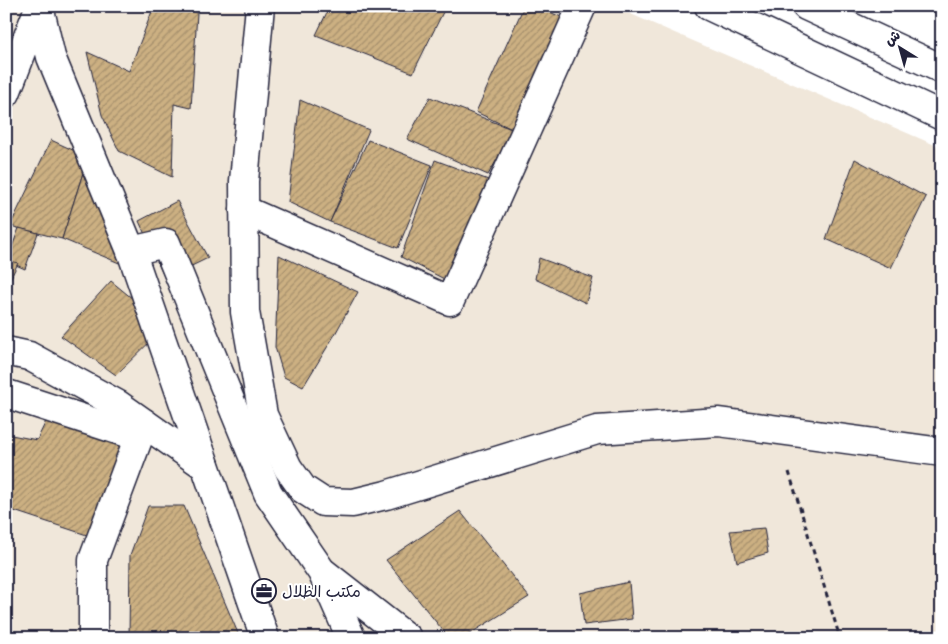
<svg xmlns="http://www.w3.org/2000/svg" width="948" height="644" font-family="Mynerve,'Playpen Sans Arabic',sans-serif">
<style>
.built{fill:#f0e7da}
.building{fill:url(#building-hatch);stroke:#22223b}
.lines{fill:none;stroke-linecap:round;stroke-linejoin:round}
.street-casing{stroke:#22223b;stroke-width:31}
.secondary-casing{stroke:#22223b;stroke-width:31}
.path{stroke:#22223b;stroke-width:3;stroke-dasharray:5 4;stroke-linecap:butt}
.street{stroke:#fff;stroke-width:28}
.secondary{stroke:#fff;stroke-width:28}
.labels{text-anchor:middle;stroke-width:4;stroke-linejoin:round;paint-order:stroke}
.poi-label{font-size:16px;fill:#22223b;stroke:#fff;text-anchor:start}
</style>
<defs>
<pattern id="building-hatch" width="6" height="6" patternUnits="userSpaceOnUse" patternTransform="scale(1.25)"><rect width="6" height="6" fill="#ccb082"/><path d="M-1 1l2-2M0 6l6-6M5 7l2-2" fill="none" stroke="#a58f6c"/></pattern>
</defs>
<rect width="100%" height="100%" fill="#fff"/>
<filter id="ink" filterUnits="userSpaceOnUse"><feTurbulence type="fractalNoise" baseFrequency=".02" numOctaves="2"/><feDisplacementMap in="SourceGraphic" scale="10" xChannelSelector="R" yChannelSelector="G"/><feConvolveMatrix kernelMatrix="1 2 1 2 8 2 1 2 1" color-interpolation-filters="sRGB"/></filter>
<g filter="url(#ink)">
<!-- built -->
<path class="built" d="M6,6H612L942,148V638H6Z"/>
<!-- building -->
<g class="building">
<path d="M154,6H180L197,13L191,108L174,104L172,177L119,151L102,115L87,52L129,71Z"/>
<path d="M330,6H446L413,73L316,35Z"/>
<path d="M524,6H536L584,27L514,130L476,112Z"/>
<path d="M430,97L514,130L488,175L407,139Z"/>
<path d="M300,100L369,130L330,222L288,202Z"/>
<path d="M51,140L88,157L62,239L10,226Z"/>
<path d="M368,140L432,165L398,248L330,222Z"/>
<path d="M88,157L124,265L62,239Z"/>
<path d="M855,159L926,197L891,268L826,239Z"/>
<path d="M435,160L499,184L452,283L401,257Z"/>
<path d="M177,201L208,258L165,279L139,221Z"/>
<path d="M6,225L10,226L7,261H6Z"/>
<path d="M19,228L38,233L25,269L7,261Z"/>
<path d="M279,255L358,292L334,336L303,387L284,377L275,347Z"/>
<path d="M539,258L593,278L586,303L535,279Z"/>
<path d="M6,260L18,263L6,288Z"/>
<path d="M111,281L166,326L116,375L61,336Z"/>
<path d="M50,413L131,435L105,541L11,510L10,484L6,482V434L37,440Z"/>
<path d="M941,483L942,523H939Z"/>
<path d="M148,506H184L240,638H129L130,555Z"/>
<path d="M460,511L529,597L463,638H449L386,560Z"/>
<path d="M764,528L768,553L737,562L730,531Z"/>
<path d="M629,582L632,619L584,625L580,593Z"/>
</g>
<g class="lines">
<defs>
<g id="street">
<path d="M39,6L51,57L131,251L265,638"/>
<path d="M260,6L244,181L245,312L263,415L288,468L303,489L323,502L353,503L386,495L597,430L719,422L942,452"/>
<path d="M6,93L39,8"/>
<path d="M244,210L450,301L582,6"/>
<path d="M131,251L166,243L268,493L322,572L351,638"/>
<path d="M6,351L29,356L117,404L205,466"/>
<path d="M6,395L7,394L139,437"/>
<path d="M324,573L407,638"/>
<path d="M93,638V560L144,423"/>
</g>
<g id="secondary">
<path d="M709,6L942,116"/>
<path d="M806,6L942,69"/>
</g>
</defs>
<!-- street casing -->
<use href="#street" class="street-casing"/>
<!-- secondary casing -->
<use href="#secondary" class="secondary-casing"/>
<!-- path -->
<path class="path" d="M789,472L840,638"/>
<!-- street -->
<use href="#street" class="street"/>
<!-- secondary -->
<use href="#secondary" class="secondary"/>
</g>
</g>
<!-- icons -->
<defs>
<symbol id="office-ring" viewBox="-11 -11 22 22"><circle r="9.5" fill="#fff" stroke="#22223b" stroke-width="1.5"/><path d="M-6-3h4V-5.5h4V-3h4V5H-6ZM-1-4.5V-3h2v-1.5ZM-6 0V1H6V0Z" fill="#22223b"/></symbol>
</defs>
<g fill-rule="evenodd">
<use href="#office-ring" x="250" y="577" width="28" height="28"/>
</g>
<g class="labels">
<!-- poi labels -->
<g class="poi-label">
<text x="282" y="597">مكتب الظلال</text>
</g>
</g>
<!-- margin -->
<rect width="948" height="644" fill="none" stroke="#fff" stroke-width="25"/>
<rect x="12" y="12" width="923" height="619" fill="none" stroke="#22223b" stroke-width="2" filter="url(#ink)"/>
<!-- north arrow -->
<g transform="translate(900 48) rotate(323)" stroke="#ffffff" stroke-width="4" paint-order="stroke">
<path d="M0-4L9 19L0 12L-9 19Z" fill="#22223b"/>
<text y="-8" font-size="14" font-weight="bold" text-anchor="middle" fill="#22223b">ش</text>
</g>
</svg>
